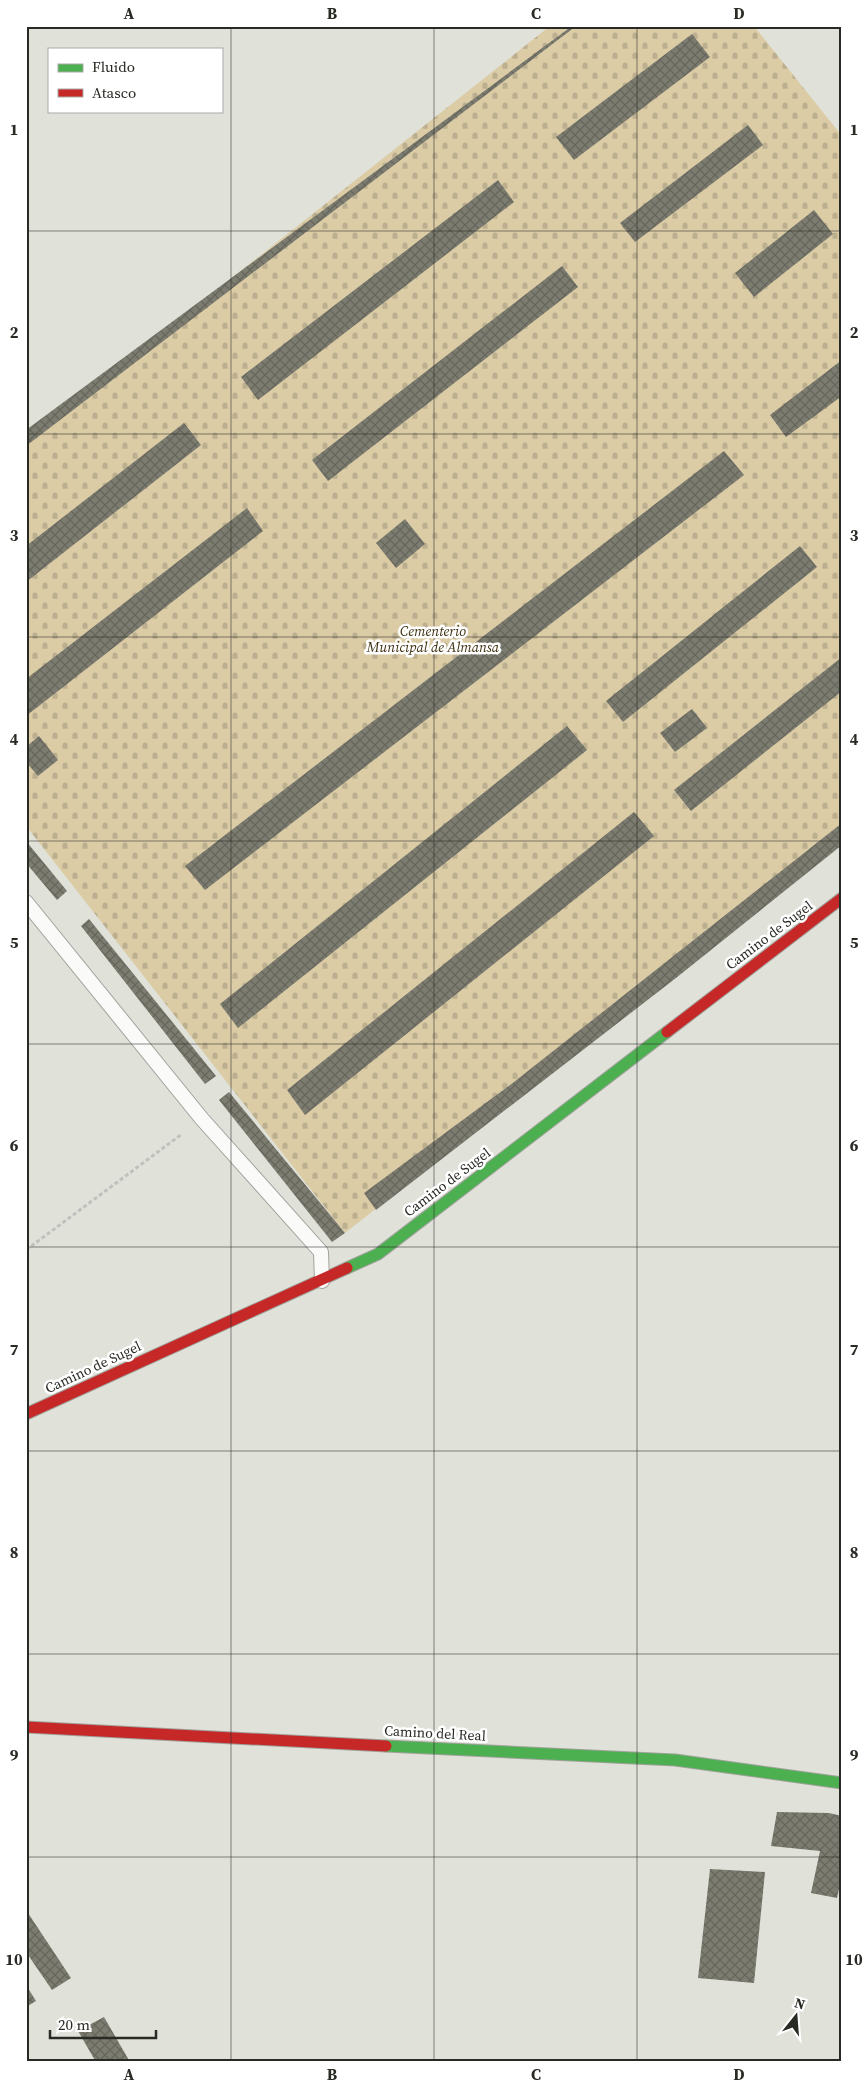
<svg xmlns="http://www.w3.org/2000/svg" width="868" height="2088" font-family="'Source Serif 4',serif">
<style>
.cemetery{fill:url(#cemetery-stones)}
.building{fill:url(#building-cross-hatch)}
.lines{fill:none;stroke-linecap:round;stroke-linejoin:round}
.lane-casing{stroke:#a0a29c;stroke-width:16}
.fast-casing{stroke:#a0a29c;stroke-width:13}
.jam-casing{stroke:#a0a29c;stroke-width:13}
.path{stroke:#c0c1be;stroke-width:3;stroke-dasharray:4 2.5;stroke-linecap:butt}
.lane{stroke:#fafbf9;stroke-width:14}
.fast{stroke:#4caf50;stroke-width:11}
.jam{stroke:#c62828;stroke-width:11}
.grid{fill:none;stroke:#282a24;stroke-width:1;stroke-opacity:0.55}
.labels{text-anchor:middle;stroke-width:5;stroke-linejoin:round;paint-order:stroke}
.park-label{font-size:14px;font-style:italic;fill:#3e3010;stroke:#fff}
.street-label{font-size:14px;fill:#282a24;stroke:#fff}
.neatline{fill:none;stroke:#282a24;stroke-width:2}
.grid-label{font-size:16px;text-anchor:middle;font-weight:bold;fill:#282a24}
</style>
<defs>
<pattern id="cemetery-stones" width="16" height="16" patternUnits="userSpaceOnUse" patternTransform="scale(1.25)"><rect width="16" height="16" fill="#dbcca6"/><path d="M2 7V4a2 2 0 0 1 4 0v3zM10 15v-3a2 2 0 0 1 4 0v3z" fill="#bcaf8f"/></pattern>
<pattern id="building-cross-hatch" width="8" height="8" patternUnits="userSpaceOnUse" patternTransform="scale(1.25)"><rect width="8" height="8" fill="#7c7c70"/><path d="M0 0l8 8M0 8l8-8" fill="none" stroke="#66665c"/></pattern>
</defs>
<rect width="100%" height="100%" fill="#e0e2da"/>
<!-- cemetery -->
<path class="cemetery" d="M550,26H754L842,136V844L345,1233L26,826V441Z"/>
<!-- building -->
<g class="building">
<path d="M572,26H576L26,446V430Z"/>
<path d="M692,34L710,57L574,160L556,137Z"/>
<path d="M748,125L763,145L635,242L620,223Z"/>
<path d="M498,180L514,202L258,400L241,377Z"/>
<path d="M814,210L833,234L754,297L735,273Z"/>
<path d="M562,266L578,287L328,481L312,460Z"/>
<path d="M842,360V396L786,437L770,415Z"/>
<path d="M184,423L201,445L26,582V546Z"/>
<path d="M724,451L744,475L205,890L185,866Z"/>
<path d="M247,508L263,531L26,716V679Z"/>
<path d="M405,519L425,544L396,568L376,543Z"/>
<path d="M800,546L817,567L623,722L606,701Z"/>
<path d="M842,657V691L691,811L674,790Z"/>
<path d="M692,709L707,728L675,752L660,733Z"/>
<path d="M567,726L587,750L238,1028L220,1004Z"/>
<path d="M39,736L58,760L38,776L26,762V747Z"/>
<path d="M634,812L654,836L305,1115L287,1090Z"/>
<path d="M842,823V845L676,978L376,1210L364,1193L514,1082Z"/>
<path d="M26,841L67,891L57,900L26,863Z"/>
<path d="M89,919L216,1076L205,1084L81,926Z"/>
<path d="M229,1092L345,1233L332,1242L219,1100Z"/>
<path d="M777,1812L829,1813L842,1816V1876L837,1898L811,1893L820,1851L771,1846Z"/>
<path d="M710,1869L765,1872L754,1983L698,1978Z"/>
<path d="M26,1910L71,1978L52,1990L26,1952Z"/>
<path d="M26,1985L36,2001L26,2007Z"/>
<path d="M104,2017L130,2062H96L78,2031Z"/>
</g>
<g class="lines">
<defs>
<path id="lane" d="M26,902L202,1119L321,1252L322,1281"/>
<g id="fast">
<path d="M347,1268L378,1254L667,1032"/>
<path d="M386,1746L675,1760L842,1783"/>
</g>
<g id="jam">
<path d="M667,1032L842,898"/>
<path d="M26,1414L347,1268"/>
<path d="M26,1727L386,1746"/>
</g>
</defs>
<!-- lane casing -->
<use href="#lane" class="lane-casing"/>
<!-- fast casing -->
<use href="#fast" class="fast-casing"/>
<!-- jam casing -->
<use href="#jam" class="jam-casing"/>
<!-- path -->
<path class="path" d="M26,1250L182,1134"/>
<!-- lane -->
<use href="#lane" class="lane"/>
<!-- fast -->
<use href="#fast" class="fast"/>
<!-- jam -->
<use href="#jam" class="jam"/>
</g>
<!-- grid -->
<path class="grid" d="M231,26V2062M434,26V2062M637,26V2062M26,231H842M26,434H842M26,637H842M26,841H842M26,1044H842M26,1247H842M26,1451H842M26,1654H842M26,1857H842"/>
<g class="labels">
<!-- park labels -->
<g class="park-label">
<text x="433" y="636">Cementerio<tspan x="433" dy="16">Municipal de Almansa</tspan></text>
</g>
<!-- street labels -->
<g class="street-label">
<text transform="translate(769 935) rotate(-37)" y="5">Camino de Sugel</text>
<text transform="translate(447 1182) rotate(-37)" y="5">Camino de Sugel</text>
<text transform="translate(93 1367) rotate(-25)" y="5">Camino de Sugel</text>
<text transform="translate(435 1733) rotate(3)" y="5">Camino del Real</text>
</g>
</g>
<!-- border -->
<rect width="868" height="2088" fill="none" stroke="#ffffff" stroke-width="55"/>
<!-- legend -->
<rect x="48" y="48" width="175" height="65" fill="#ffffff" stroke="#a9aaa7"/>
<rect x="58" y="64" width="25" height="8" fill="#4caf50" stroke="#a9aaa7"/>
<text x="92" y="72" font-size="15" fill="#282a24">Fluido</text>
<rect x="58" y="89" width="25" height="8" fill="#c62828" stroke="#a9aaa7"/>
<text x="92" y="98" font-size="15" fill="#282a24">Atasco</text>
<!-- north arrow -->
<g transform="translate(796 2016) rotate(17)" stroke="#ffffff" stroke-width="4" paint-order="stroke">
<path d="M0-4L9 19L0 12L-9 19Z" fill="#282a24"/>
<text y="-8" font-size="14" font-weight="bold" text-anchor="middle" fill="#282a24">N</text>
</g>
<!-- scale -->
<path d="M50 2030v8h106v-8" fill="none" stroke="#282a24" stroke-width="2.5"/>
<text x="58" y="2030" font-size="15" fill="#282a24" stroke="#ffffff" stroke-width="4" paint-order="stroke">20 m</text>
<rect x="28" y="28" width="812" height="2032" class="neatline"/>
<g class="grid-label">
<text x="129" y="19">A</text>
<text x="332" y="19">B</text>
<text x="536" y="19">C</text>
<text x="739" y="19">D</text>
<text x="14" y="135">1</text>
<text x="854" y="135">1</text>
<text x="14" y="338">2</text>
<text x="854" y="338">2</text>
<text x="14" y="541">3</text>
<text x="854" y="541">3</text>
<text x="14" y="745">4</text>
<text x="854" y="745">4</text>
<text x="14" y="948">5</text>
<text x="854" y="948">5</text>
<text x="14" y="1151">6</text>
<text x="854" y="1151">6</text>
<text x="14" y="1355">7</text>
<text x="854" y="1355">7</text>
<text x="14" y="1558">8</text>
<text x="854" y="1558">8</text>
<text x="14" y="1761">9</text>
<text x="854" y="1761">9</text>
<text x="14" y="1965">10</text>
<text x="854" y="1965">10</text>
<text x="129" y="2080">A</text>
<text x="332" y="2080">B</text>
<text x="536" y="2080">C</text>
<text x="739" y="2080">D</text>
</g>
</svg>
